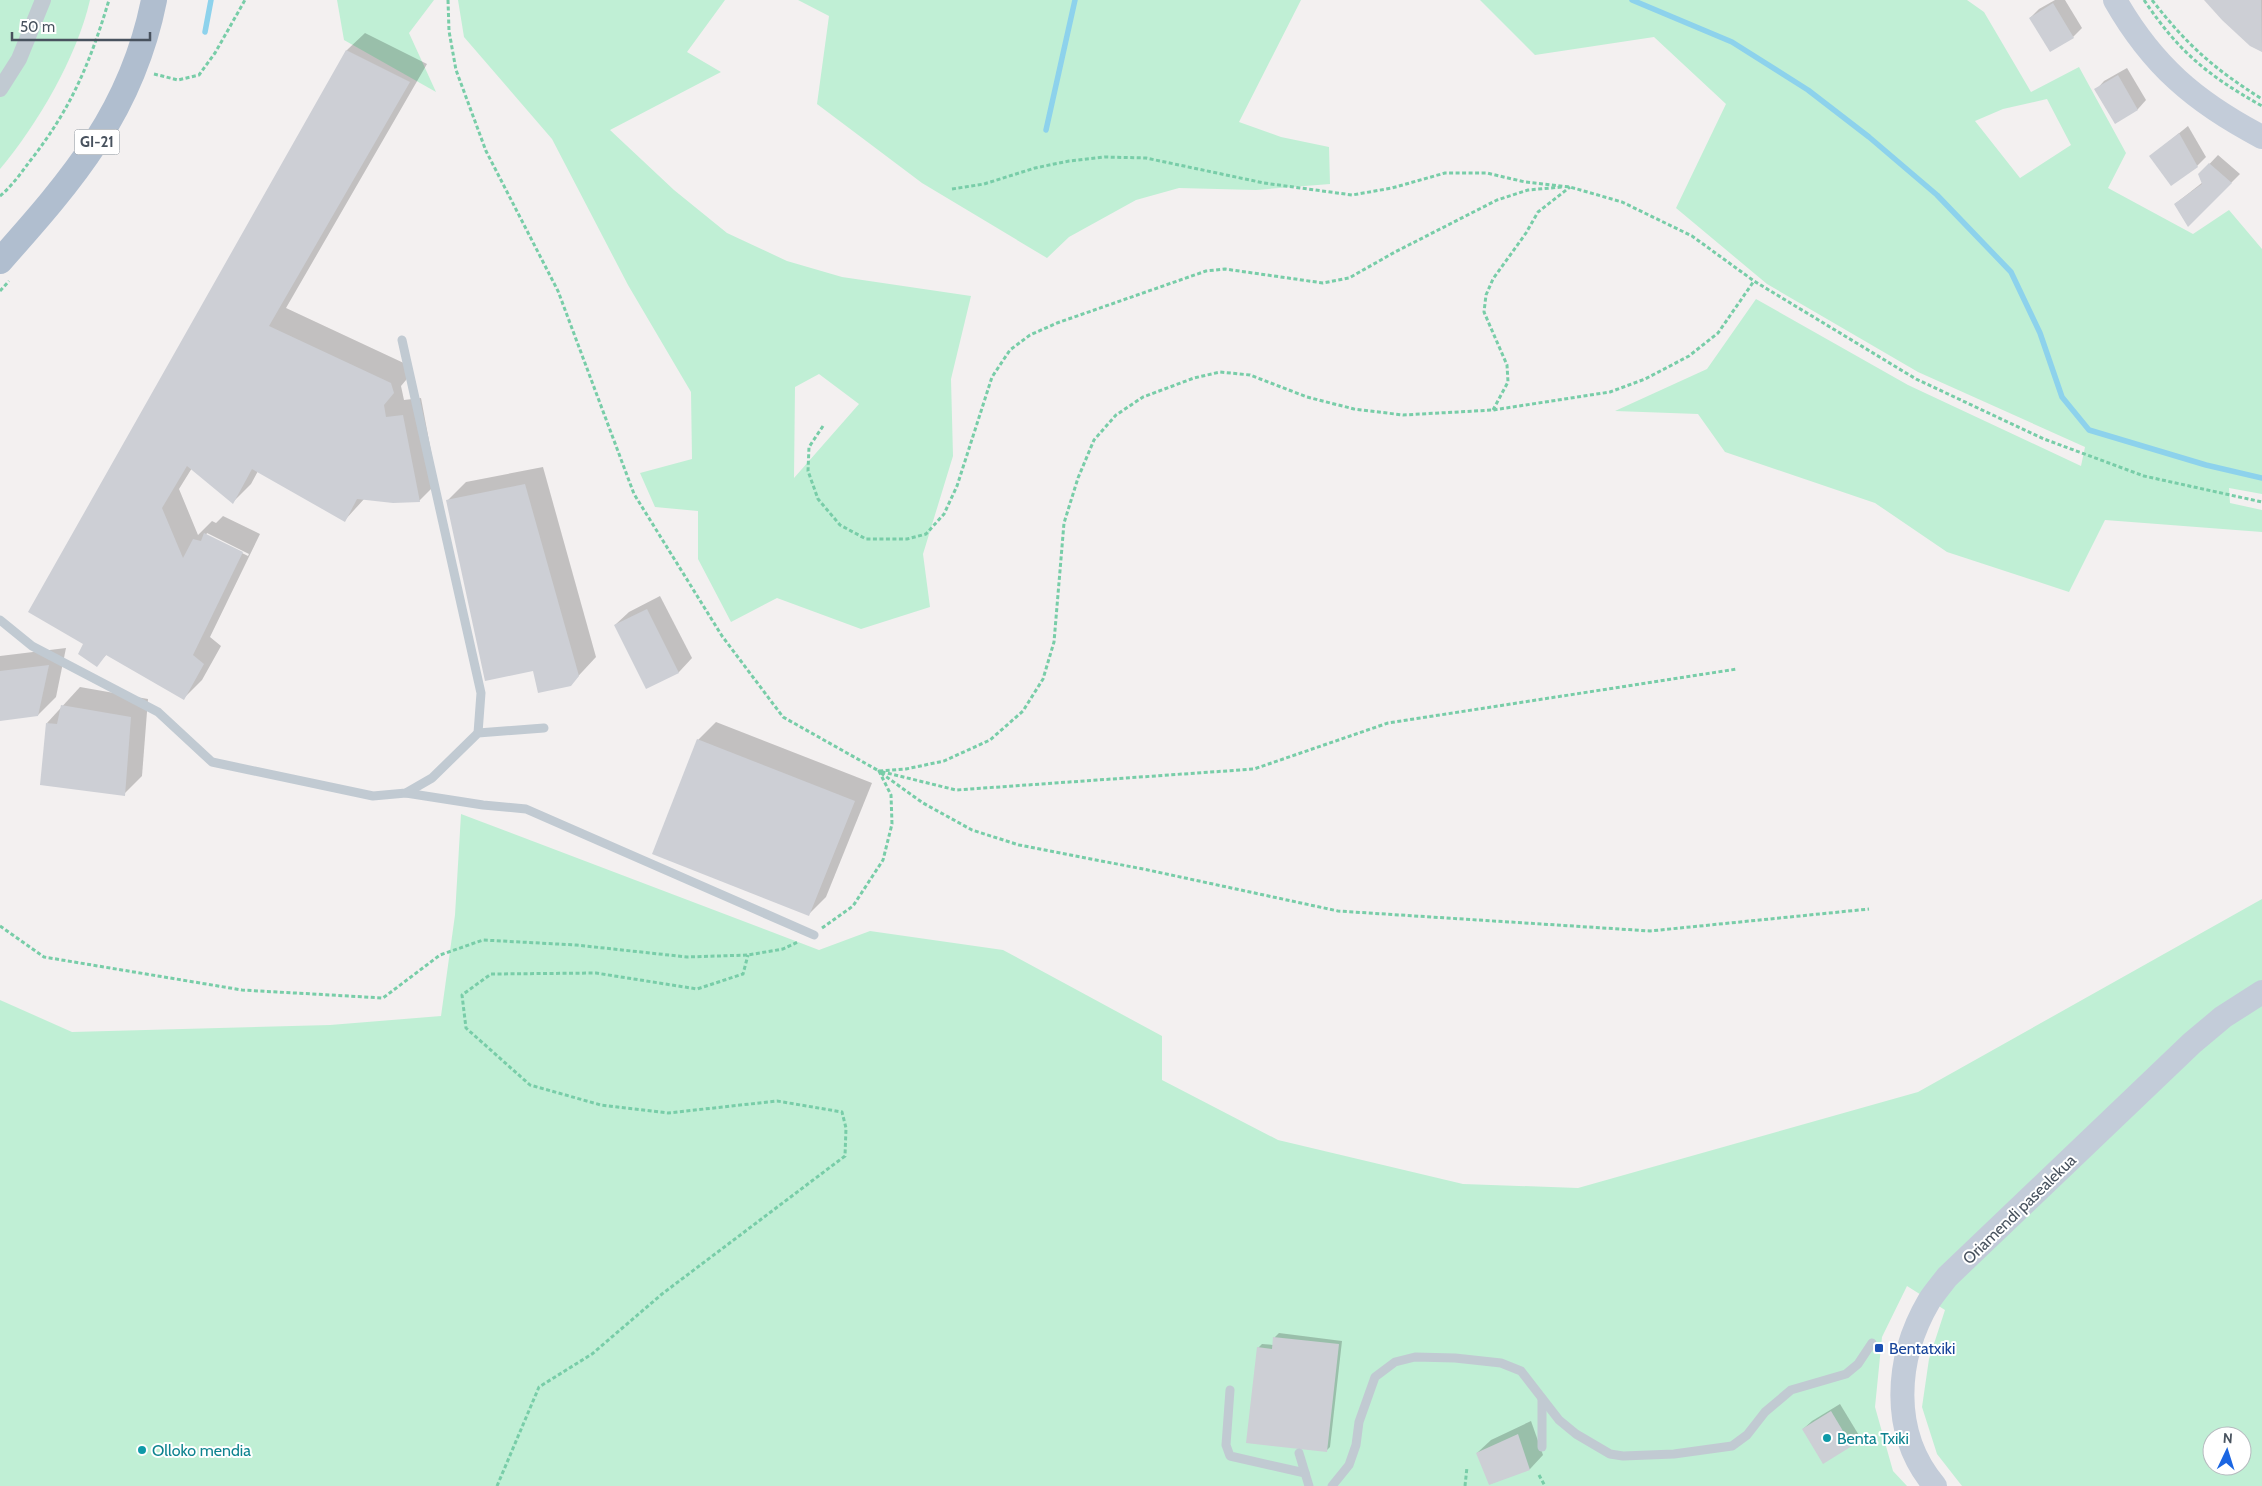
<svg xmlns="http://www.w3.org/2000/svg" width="2262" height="1486" font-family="Cabin,sans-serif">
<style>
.green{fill:#c0efd5;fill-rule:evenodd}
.shadow{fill:#0003;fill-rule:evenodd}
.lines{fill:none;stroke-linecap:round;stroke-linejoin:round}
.stream{stroke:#8dd2ec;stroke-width:5.5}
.building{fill:#cdcfd5}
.path{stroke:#78cda8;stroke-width:3;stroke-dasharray:4 2.5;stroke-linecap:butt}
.lane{stroke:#c1cad2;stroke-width:9}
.street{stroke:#c1cad2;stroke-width:16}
.secondary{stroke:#c3ccd9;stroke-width:24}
.primary{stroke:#b0becf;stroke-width:26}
.transit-dot{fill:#1a4fb4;stroke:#fff;stroke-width:2}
.culture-dot{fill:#0f9aa8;stroke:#fff;stroke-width:2}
.labels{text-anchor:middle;stroke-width:4;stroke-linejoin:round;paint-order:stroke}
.shield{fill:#fff;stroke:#7f868e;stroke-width:1}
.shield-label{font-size:15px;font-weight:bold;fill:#48525e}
.street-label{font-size:16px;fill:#48525e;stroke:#fff}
.transit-label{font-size:16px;fill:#164399;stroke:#fff;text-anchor:start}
.culture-label{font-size:16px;fill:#0d838f;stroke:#fff;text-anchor:start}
</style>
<rect width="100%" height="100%" fill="#f3f0f0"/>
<!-- green -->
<g class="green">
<path d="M0,0H90C77,57 37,125 0,169Z"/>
<path d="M337,0H434L409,33L436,92L344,40Z"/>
<path d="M458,0H725L687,52L721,72L610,130L674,190L727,233L787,261L842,277L971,296L951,379L953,456L923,554L930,607L861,629L777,598L731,622L698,559V511L655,507L640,473L692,459L691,392L628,285L552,139L464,37ZM819,374L859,404L794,478L795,387Z"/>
<path d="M798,0H1301L1239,122L1281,137L1329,147L1330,184L1256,190L1179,188L1136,200L1069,237L1047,258L922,183L817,104L829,16Z"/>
<path d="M1480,0H1967L1984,12L2031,92L2079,67L2126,153L2108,188L2193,234L2229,210L2262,249V494L2229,488L2230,503L2262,510V532L2105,520L2069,592L1947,552L1875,503L1725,452L1698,414L1615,411L1707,369L1756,299L1908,385L2081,466L2085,447L1918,372L1767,284L1676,208L1726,104L1654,37L1535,55ZM2047,99L2071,145L2020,178L1975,121L2003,109Z"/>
<path d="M461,814L819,950L870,931L1003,950L1162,1036V1080L1278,1140L1463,1184L1578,1188L1918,1092L2262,899V1486H1962L1937,1454L1922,1407L1929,1359L1945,1310L1907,1286L1882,1337L1875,1407L1893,1471L1907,1486H0V1000L72,1032L330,1025L441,1016L455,915ZM2212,1436H2242V1466H2212Z"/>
</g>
<!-- shadow -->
<g class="shadow">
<path d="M2055,0H2065L2082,28L2073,37L2030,18L2039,9Z"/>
<path d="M2205,0H2262V50L2251,45Z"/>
<path d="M365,33L427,64L286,308L408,365L411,374L401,386L404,400L421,398L437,483L419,501L365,498L345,520L258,471L251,484L233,502L192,468L179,489L198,535L212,521L216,523L223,516L260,534L210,637L221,646L202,680L184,698L107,654L96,665L85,643L30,611L347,50ZM207,533L249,554L248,556L206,535Z"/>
<path d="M2127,68L2146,100L2138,109L2115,122L2096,90L2104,81Z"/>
<path d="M2188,126L2206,157L2197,166L2151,156Z"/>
<path d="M2218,155L2240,174L2189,225L2175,204L2203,182L2200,174Z"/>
<path d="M543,467L596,657L570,685L448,500L466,482Z"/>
<path d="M660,596L692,658L679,672L647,687L615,625L629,612Z"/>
<path d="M66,648L56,697L38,715L0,720V656Z"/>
<path d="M80,687L148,699L142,776L124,794L47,723Z"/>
<path d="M716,722L872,783L826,897L808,915L698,740Z"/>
<path d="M1279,1333L1342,1341L1330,1447L1326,1451L1258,1348L1262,1344L1274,1345L1275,1337Z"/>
<path d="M1840,1404L1860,1437L1851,1445L1803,1429L1812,1421Z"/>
<path d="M1531,1421L1543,1455L1530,1469L1490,1484L1477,1453L1491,1440Z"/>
</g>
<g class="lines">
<!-- stream -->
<g class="stream">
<path d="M1632,0L1732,42L1808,90L1869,137L1937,195L2011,272L2040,333L2062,397L2089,430L2206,465L2262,478"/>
<path d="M205,32L211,0"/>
<path d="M1046,130L1075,0"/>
</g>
</g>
<!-- building -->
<g class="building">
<path d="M2204,0H2261L2262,52L2250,46L2222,20Z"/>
<path d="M2053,3L2074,38L2050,52L2029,18Z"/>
<path d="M346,50L410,82L269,326L391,383L394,393L384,405L386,417L403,415L420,502L393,503L357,499L345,522L252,469L233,504L187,466L162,508L183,558L193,539L201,541L204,533L243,552L193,655L204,664L184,700L106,655L97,667L78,654L83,644L28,612Z"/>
<path d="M2118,75L2138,110L2115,124L2094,89Z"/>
<path d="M2179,133L2198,167L2171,186L2149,156Z"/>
<path d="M2209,163L2232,183L2188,227L2174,204L2202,184L2198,174Z"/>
<path d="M525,484L579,676L571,686L538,693L533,671L485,681L446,500Z"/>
<path d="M647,609L679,673L646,689L614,625Z"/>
<path d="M49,665L38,716L0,721V671Z"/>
<path d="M61,705L131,717L125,796L40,785L46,723L57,724Z"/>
<path d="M697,739L855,801L809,916L652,854Z"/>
<path d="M1273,1337L1339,1344L1327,1452L1246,1443L1257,1347L1272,1349Z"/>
<path d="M1831,1411L1852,1446L1823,1464L1802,1429Z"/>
<path d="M1518,1434L1530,1470L1489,1485L1476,1453Z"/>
</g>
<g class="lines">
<!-- path -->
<g class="path">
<path d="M448,0L449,31L456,70L486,151L558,291L634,494L722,636L783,717L879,771L906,769L944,761L990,740L1023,711L1043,679L1054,642L1064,523L1078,478L1094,440L1116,415L1143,397L1194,378L1220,372L1250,375L1307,397L1354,409L1403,415L1493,410L1610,392L1645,379L1689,356L1718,333L1754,281"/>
<path d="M2144,0C2179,52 2207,75 2262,106"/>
<path d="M2152,0C2187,45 2214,69 2262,99"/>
<path d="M154,74L178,80L199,75L215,53L245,0"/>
<path d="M952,189L984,184L1035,168L1069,161L1105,157L1146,158L1264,183L1352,195L1392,188L1445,173H1487L1525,182L1570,187L1622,202L1692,236L1754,281L1916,379L2044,439L2144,476L2262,502"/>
<path d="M0,196C12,186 21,173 30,161C71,109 90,63 109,0"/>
<path d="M0,291L9,281"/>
<path d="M1493,410L1508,382L1507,365L1484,312L1486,295L1493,279L1526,233L1538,212L1570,187"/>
<path d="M823,426L809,447L808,471L818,499L840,525L866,539H907L926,534L944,514L957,486L992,377L1010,350L1030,335L1057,323L1206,271L1225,269L1323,283L1349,278L1395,252L1497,200L1528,190L1562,187"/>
<path d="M881,773L923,803L972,830L1019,845L1148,870L1338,911L1650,931L1869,909"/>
<path d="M0,926L44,957L242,990L383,998L440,955L483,940L576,945L687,957L748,955L783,949L798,942"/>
<path d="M822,928L853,906L883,860L892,824L891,795L879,771L956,790L1254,769L1388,723L1737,669"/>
<path d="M1539,1475L1545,1486"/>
<path d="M497,1486L539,1387L592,1354L662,1294L845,1156L846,1128L842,1112L777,1101L668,1113L601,1105L530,1085L466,1028L462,995L491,974L596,973L697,989L743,974L748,955"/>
<path d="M1465,1486L1467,1467"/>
</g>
<!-- lane -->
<g class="lane">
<path d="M402,340L481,693L478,733"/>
<path d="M0,620L32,646L158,712L212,762L373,796L406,793L432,778L478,733L544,728"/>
<path d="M406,793L483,805L526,809L814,935"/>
<path d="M1230,1390L1226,1445L1230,1456L1305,1473"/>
<path d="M1542,1447V1399"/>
<path d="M1299,1453L1309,1486"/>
<path d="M1332,1486L1349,1465L1356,1445L1359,1422L1375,1377L1395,1362L1415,1357L1455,1358L1501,1363L1521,1371L1559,1420L1576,1434L1610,1454L1623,1456L1674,1454L1732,1446L1747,1435L1765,1412L1791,1390L1846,1374L1858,1364L1872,1343"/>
</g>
<!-- street -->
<path class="street" d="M0,89L19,59L43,0"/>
<!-- secondary -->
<g class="secondary">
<path d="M2115,0C2152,65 2195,102 2262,137"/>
<path d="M1935,1486C1890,1433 1895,1359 1929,1301C1934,1293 1941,1285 1947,1277L2192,1043L2223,1017L2262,992"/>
</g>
<!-- primary -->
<path class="primary" d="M0,261C73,179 132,111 154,0"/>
</g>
<!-- markers -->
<rect class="transit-dot" x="1874" y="1343" width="10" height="10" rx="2.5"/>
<g class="culture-dot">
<circle cx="1827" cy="1438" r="5"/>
<circle cx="142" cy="1450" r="5"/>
</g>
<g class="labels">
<!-- shield labels -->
<rect class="shield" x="74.5" y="129.5" width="45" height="25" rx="4"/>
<g class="shield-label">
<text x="97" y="147">GI-21</text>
</g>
<!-- street labels -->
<g class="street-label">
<text transform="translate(2019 1209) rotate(-44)" y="6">Oriamendi pasealekua</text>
</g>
<!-- transit labels -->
<g class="transit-label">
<text x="1889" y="1354">Bentatxiki</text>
</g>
<!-- culture labels -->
<g class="culture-label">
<text x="1837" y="1444">Benta Txiki</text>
<text x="152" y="1456">Olloko mendia</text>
</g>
</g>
<!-- north arrow -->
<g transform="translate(2227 1451) rotate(4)"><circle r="24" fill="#ffffff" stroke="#b6babf"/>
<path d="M0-4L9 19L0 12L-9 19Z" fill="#1b66e2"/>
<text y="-8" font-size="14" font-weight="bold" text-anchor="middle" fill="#48525e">N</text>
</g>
<!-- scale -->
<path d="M12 32v8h138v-8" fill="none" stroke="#48525e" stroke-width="2.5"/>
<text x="20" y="32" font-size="15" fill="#48525e" stroke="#ffffff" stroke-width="4" paint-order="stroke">50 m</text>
</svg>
